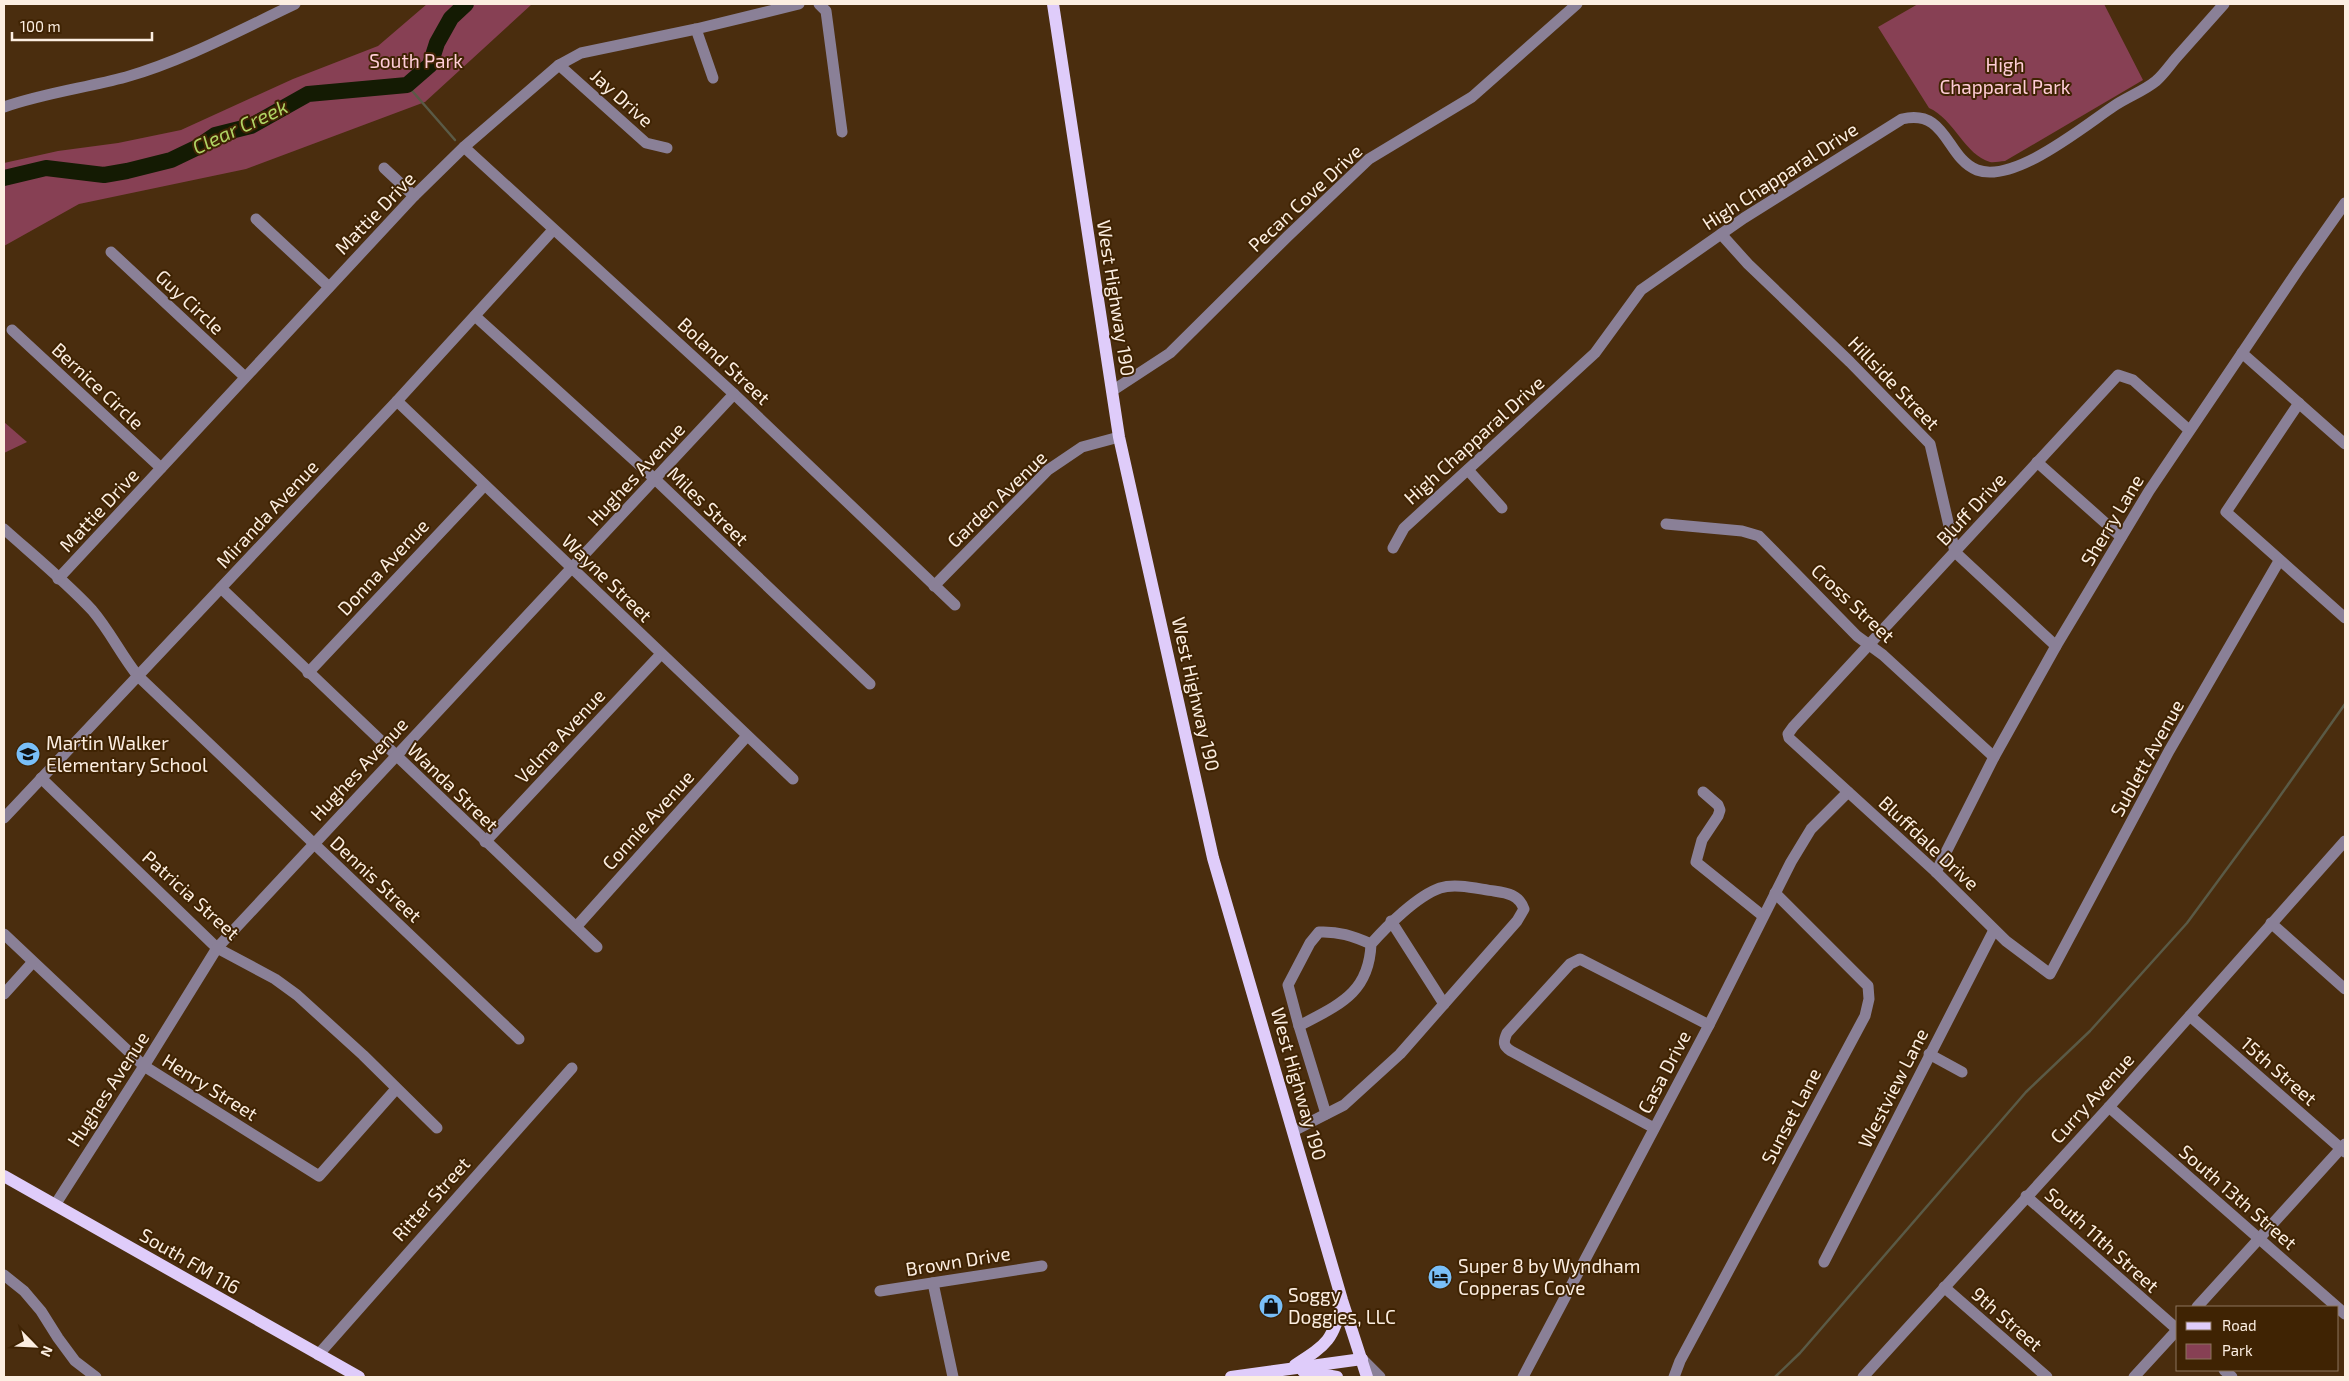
<svg xmlns="http://www.w3.org/2000/svg" width="2349" height="1381" font-family="'Exo 2',sans-serif">
<style>
.green{fill:#874054}
.lines{fill:none;stroke-linecap:round;stroke-linejoin:round}
.stream{stroke:#5a5a46;stroke-width:2.5}
.river{stroke:#141b03;stroke-width:16}
.minor{stroke:#8a8097;stroke-width:11}
.major{stroke:#dfccfa;stroke-width:12}
.labels{text-anchor:middle;stroke-width:4;stroke-linejoin:round;paint-order:stroke}
.park-label{font-size:19px;fill:#ffcdd7;stroke:#3f2303}
.street-label{font-size:19px;fill:#fceee1;stroke:#3f2303}
.poi-label{font-size:19px;fill:#fceee1;stroke:#3f2303;text-anchor:start}
.water-label{font-size:20px;font-style:italic;fill:#b0d464;stroke:#3f2303}
</style>
<rect width="100%" height="100%" fill="#4a2d0e"/>
<!-- green -->
<g class="green">
<path d="M427,4H532L425,102L246,169L79,204L4,246V163L58,151L118,143L181,130L293,79L378,46Z"/>
<path d="M1918,4H2104L2143,80L2005,161C2000,161 1994,163 1990,162C1965,155 1954,119 1929,108L1878,27Z"/>
<path d="M4,422L27,442L4,453Z"/>
</g>
<g class="lines">
<!-- stream -->
<g class="stream">
<path d="M407,85L455,140"/>
<path d="M1775,1377L1800,1353L2026,1092L2090,1031L2187,923L2268,813L2345,704"/>
</g>
<!-- river -->
<path class="river" d="M4,178L46,168L104,175L127,171L171,160L196,148L215,135L251,126L308,94L407,85L430,65L437,43L451,18L466,4"/>
<!-- minor -->
<g class="minor">
<path d="M819,4L826,11L842,132"/>
<path d="M696,29L713,78"/>
<path d="M559,65L646,143L667,148"/>
<path d="M4,107C44,93 85,88 126,77C185,60 240,30 295,4"/>
<path d="M464,147L734,394L955,605"/>
<path d="M384,168L414,196"/>
<path d="M256,219L329,287"/>
<path d="M1721,234L1748,264L1850,362L1930,444L1955,552L2056,646"/>
<path d="M111,252L245,377"/>
<path d="M475,316L656,480L870,684"/>
<path d="M12,330L161,468"/>
<path d="M2242,353L2345,444"/>
<path d="M1112,391L1170,353L1288,236L1369,159L1472,97L1577,4"/>
<path d="M397,401L793,779"/>
<path d="M2299,403L2226,512L2345,618"/>
<path d="M2189,430L2133,380L2118,375L1793,727L1788,734L1789,738L1936,872L2006,941L2050,974L2169,751L2279,561"/>
<path d="M2037,462L2121,537"/>
<path d="M1468,470L1502,508"/>
<path d="M1666,524L1742,531L1759,536L1857,636L1883,655L1994,757"/>
<path d="M4,529C33,555 65,581 92,610C110,631 121,655 138,676L519,1039"/>
<path d="M1393,548L1404,528L1595,353L1641,290L1744,218L1902,119C1947,108 1946,158 1977,170C2014,184 2084,126 2114,106C2127,97 2144,91 2156,81C2164,74 2170,65 2176,58C2192,40 2208,22 2224,4"/>
<path d="M58,579L414,196L464,147L559,65L581,53L696,29L799,4"/>
<path d="M934,586L1048,470L1082,447L1119,437"/>
<path d="M221,588L597,947"/>
<path d="M308,673L484,486"/>
<path d="M41,778L217,948L275,979L297,995L363,1055L437,1128"/>
<path d="M1703,792L1718,805L1720,810L1718,816L1702,840L1696,862L1763,916"/>
<path d="M4,818L397,401L553,230"/>
<path d="M485,842L661,654"/>
<path d="M1936,872L1994,757L2056,646L2149,491L2298,270L2345,203"/>
<path d="M1391,921L1444,1004"/>
<path d="M2271,923L2345,989"/>
<path d="M576,927L747,736"/>
<path d="M4,934L144,1066L319,1176L396,1089"/>
<path d="M4,994L32,963"/>
<path d="M2190,1016L2345,1152"/>
<path d="M1929,1054L1962,1072"/>
<path d="M2109,1107L2345,1314"/>
<path d="M1326,1114L1299,1026L1288,985L1310,943L1319,932C1338,931 1353,936 1371,944"/>
<path d="M1654,1128L1511,1051C1503,1046 1503,1042 1507,1033L1570,964L1580,959L1709,1025"/>
<path d="M1293,1131L1344,1105L1400,1054L1517,921L1524,909C1519,895 1508,893 1494,891C1478,889 1456,883 1440,888C1417,896 1387,926 1371,944C1369,994 1338,1005 1299,1026"/>
<path d="M2026,1196L2178,1330"/>
<path d="M55,1205L144,1066L217,948L734,394"/>
<path d="M1824,1262L1994,930"/>
<path d="M4,1275L24,1291L41,1311L58,1338L75,1361L96,1377"/>
<path d="M933,1283L953,1377"/>
<path d="M1944,1287L2047,1377"/>
<path d="M880,1291L1042,1266"/>
<path d="M2197,1307L2345,1144"/>
<path d="M318,1355L572,1068"/>
<path d="M1362,1359L1380,1377"/>
<path d="M2224,1370L2232,1377"/>
<path d="M1523,1377L1709,1025L1791,862L1811,829L1848,792"/>
<path d="M1674,1377L1680,1361L1865,1016L1869,999L1868,986L1775,893"/>
<path d="M1863,1377L2109,1107L2345,841"/>
<path d="M2134,1377L2178,1329"/>
</g>
<!-- major -->
<g class="major">
<path d="M1053,4L1119,437L1213,858L1342,1300L1367,1377"/>
<path d="M4,1176L359,1377"/>
<path d="M1295,1365C1328,1344 1333,1340 1342,1302"/>
<path d="M1303,1371L1337,1377"/>
<path d="M1231,1377L1362,1359"/>
</g>
</g>
<!-- icons -->
<defs>
<symbol id="school-disc" viewBox="-11 -11 22 22"><circle r="9.5" fill="#79bff8" stroke="#3f2303"/><path d="M0-5L7-2L0 1L-7-2ZM-4 1L0 2.5L4 1V4Q0 6-4 4Z" fill="#111"/></symbol>
<symbol id="hotel-disc" viewBox="-11 -11 22 22"><circle r="9.5" fill="#79bff8" stroke="#3f2303"/><path d="M-6-4.5h1.5V1H6V5H4.5V3h-9V5H-6ZM-4 0a1.8 1.8 0 1 1 3.6 0ZM.5 0V-2.5h3Q6-2.5 6 0Z" fill="#111"/></symbol>
<symbol id="shop-disc" viewBox="-11 -11 22 22"><circle r="9.5" fill="#79bff8" stroke="#3f2303"/><path d="M-5-2.5h2.3a2.7 3.5 0 0 1 5.4 0H5L5.5 6h-11ZM-1.5-2.5h3a1.5 2.3 0 0 0-3 0Z" fill="#111"/></symbol>
</defs>
<g fill-rule="evenodd">
<use href="#school-disc" x="14" y="740" width="28" height="28"/>
<use href="#hotel-disc" x="1426" y="1263" width="28" height="28"/>
<use href="#shop-disc" x="1257" y="1292" width="28" height="28"/>
</g>
<g class="labels">
<!-- park labels -->
<g class="park-label">
<text x="416" y="68">South Park</text>
<text x="2005" y="72">High<tspan x="2005" dy="22">Chapparal Park</tspan></text>
</g>
<!-- street labels -->
<g class="street-label">
<text transform="translate(622 98) rotate(42)" y="7">Jay Drive</text>
<text transform="translate(1780 176) rotate(-33)" y="7">High Chapparal Drive</text>
<text transform="translate(1305 198) rotate(-43)" y="7">Pecan Cove Drive</text>
<text transform="translate(375 213) rotate(-46)" y="7">Mattie Drive</text>
<text transform="translate(1116 298) rotate(81)" y="7">West Highway 190</text>
<text transform="translate(190 302) rotate(43)" y="7">Guy Circle</text>
<text transform="translate(724 361) rotate(43)" y="7">Boland Street</text>
<text transform="translate(1894 383) rotate(46)" y="7">Hillside Street</text>
<text transform="translate(98 386) rotate(43)" y="7">Bernice Circle</text>
<text transform="translate(1474 440) rotate(-42)" y="7">High Chapparal Drive</text>
<text transform="translate(636 474) rotate(-47)" y="7">Hughes Avenue</text>
<text transform="translate(997 499) rotate(-44)" y="7">Garden Avenue</text>
<text transform="translate(708 506) rotate(44)" y="7">Miles Street</text>
<text transform="translate(1971 509) rotate(-47)" y="7">Bluff Drive</text>
<text transform="translate(99 510) rotate(-47)" y="7">Mattie Drive</text>
<text transform="translate(267 514) rotate(-47)" y="7">Miranda Avenue</text>
<text transform="translate(2112 520) rotate(-59)" y="7">Sherry Lane</text>
<text transform="translate(383 567) rotate(-47)" y="7">Donna Avenue</text>
<text transform="translate(607 578) rotate(44)" y="7">Wayne Street</text>
<text transform="translate(1853 603) rotate(43)" y="7">Cross Street</text>
<text transform="translate(1196 694) rotate(77)" y="7">West Highway 190</text>
<text transform="translate(560 736) rotate(-47)" y="7">Velma Avenue</text>
<text transform="translate(2147 758) rotate(-61)" y="7">Sublett Avenue</text>
<text transform="translate(359 769) rotate(-47)" y="7">Hughes Avenue</text>
<text transform="translate(453 787) rotate(44)" y="7">Wanda Street</text>
<text transform="translate(648 820) rotate(-48)" y="7">Connie Avenue</text>
<text transform="translate(1929 843) rotate(43)" y="7">Bluffdale Drive</text>
<text transform="translate(376 879) rotate(43)" y="7">Dennis Street</text>
<text transform="translate(191 895) rotate(42)" y="7">Patricia Street</text>
<text transform="translate(2279 1071) rotate(41)" y="7">15th Street</text>
<text transform="translate(1664 1072) rotate(-62)" y="7">Casa Drive</text>
<text transform="translate(1299 1084) rotate(74)" y="7">West Highway 190</text>
<text transform="translate(210 1087) rotate(32)" y="7">Henry Street</text>
<text transform="translate(1893 1088) rotate(-63)" y="7">Westview Lane</text>
<text transform="translate(108 1089) rotate(-57)" y="7">Hughes Avenue</text>
<text transform="translate(2092 1098) rotate(-48)" y="7">Curry Avenue</text>
<text transform="translate(1791 1116) rotate(-62)" y="7">Sunset Lane</text>
<text transform="translate(2238 1197) rotate(41)" y="7">South 13th Street</text>
<text transform="translate(431 1199) rotate(-48)" y="7">Ritter Street</text>
<text transform="translate(2102 1240) rotate(42)" y="7">South 11th Street</text>
<text transform="translate(190 1261) rotate(30)" y="7">South FM 116</text>
<text transform="translate(958 1261) rotate(-9)" y="7">Brown Drive</text>
<text transform="translate(2007 1319) rotate(41)" y="7">9th Street</text>
</g>
<!-- poi labels -->
<g class="poi-label">
<text x="46" y="750">Martin Walker<tspan x="46" dy="22">Elementary School</tspan></text>
<text x="1458" y="1273">Super 8 by Wyndham<tspan x="1458" dy="22">Copperas Cove</tspan></text>
<text x="1288" y="1302">Soggy<tspan x="1288" dy="22">Doggies, LLC</tspan></text>
</g>
<!-- water labels -->
<g class="water-label">
<text transform="translate(240 127) rotate(-25)" y="7">Clear Creek</text>
</g>
</g>
<!-- border -->
<rect width="2349" height="1381" fill="none" stroke="#fceee1" stroke-width="10"/>
<!-- legend -->
<rect x="2176" y="1306" width="162" height="65" fill="#3f2303" stroke="#8b745c"/>
<rect x="2186" y="1322" width="25" height="8" fill="#dfccfa" stroke="#8b745c"/>
<text x="2222" y="1331" font-size="15" fill="#fceee1">Road</text>
<rect x="2186" y="1344" width="25" height="15" fill="#874054" stroke="#8b745c"/>
<text x="2222" y="1356" font-size="15" fill="#fceee1">Park</text>
<!-- north arrow -->
<g transform="translate(35 1346) rotate(114)" stroke="#3f2303" stroke-width="4" paint-order="stroke">
<path d="M0-4L9 19L0 12L-9 19Z" fill="#fceee1"/>
<text y="-8" font-size="14" font-weight="bold" text-anchor="middle" fill="#fceee1">N</text>
</g>
<!-- scale -->
<path d="M12 32v8h140v-8" fill="none" stroke="#fceee1" stroke-width="2.5"/>
<text x="20" y="32" font-size="15" fill="#fceee1" stroke="#3f2303" stroke-width="4" paint-order="stroke">100 m</text>
</svg>
